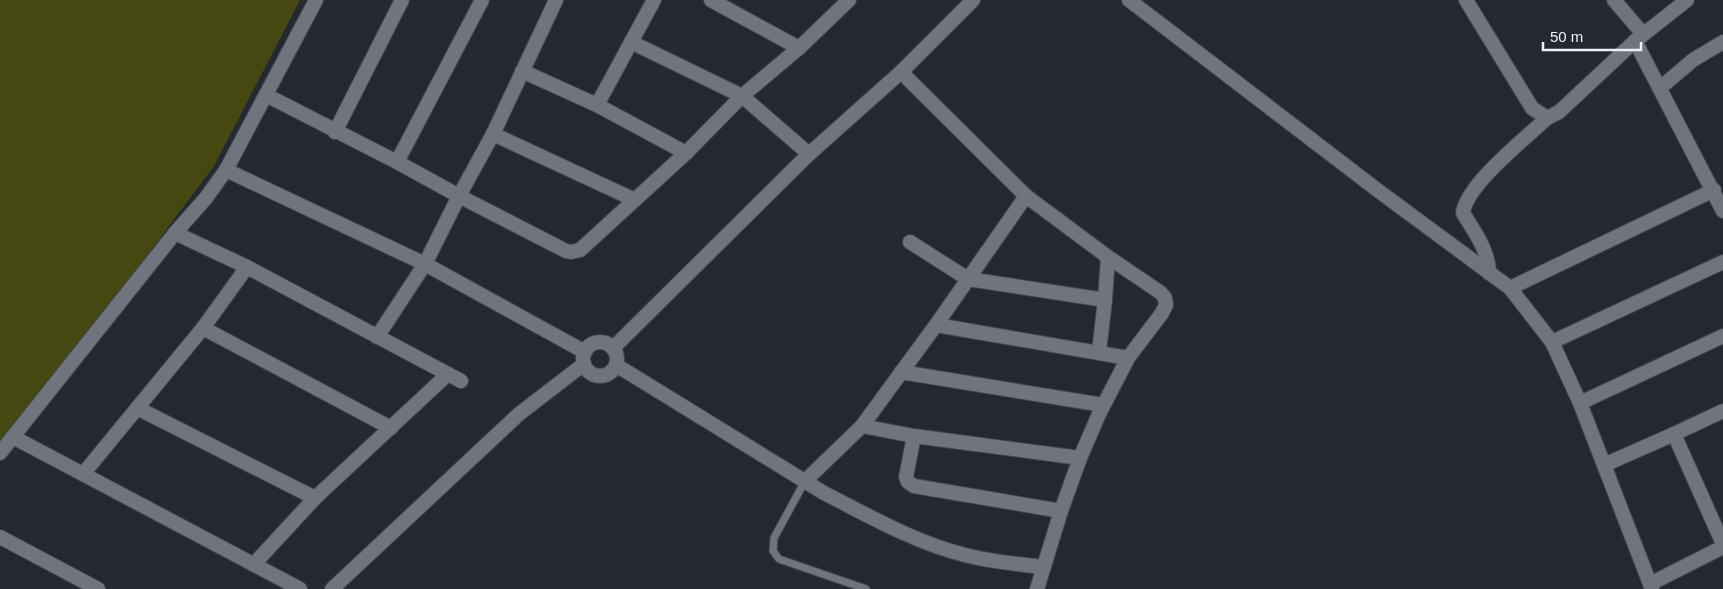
<svg xmlns="http://www.w3.org/2000/svg" width="1723" height="589" font-family="Helvetica,sans-serif">
<style>
.green{fill:#464812}
.lines{fill:none;stroke-linecap:round;stroke-linejoin:round}
.lane-casing{stroke:#43474e;stroke-width:9}
.street-casing{stroke:#43474e;stroke-width:16}
.lane{stroke:#6f747e;stroke-width:7}
.street{stroke:#6f747e;stroke-width:14}
</style>
<rect width="100%" height="100%" fill="#242831"/>
<!-- green -->
<path class="green" d="M0,0H300L214,166L0,452Z"/>
<g class="lines">
<defs>
<path id="lane" d="M805,481L774,538L773,551L779,559L866,589"/>
<g id="street">
<path d="M711,0L799,48"/>
<path d="M1129,0L1380,192L1510,288L1552,342L1580,403L1652,589"/>
<path d="M1466,0L1532,108L1547,118L1559,112L1635,41L1687,0"/>
<path d="M1614,0L1643,34"/>
<path d="M1635,41L1723,211"/>
<path d="M631,42L742,96L809,154"/>
<path d="M522,71L597,105L686,153"/>
<path d="M901,72L1026,196L1108,257L1161,293L1165,298L1166,305L1162,313L1128,358L1099,414L1080,458L1061,511L1037,589"/>
<path d="M1660,88L1693,60L1723,42"/>
<path d="M266,95L397,162L459,196L566,251L571,252L580,250L686,153L742,96L799,48L849,0"/>
<path d="M597,105L654,0"/>
<path d="M335,132L402,0"/>
<path d="M493,134L635,200"/>
<path d="M397,162L482,0"/>
<path d="M226,170L425,264L585,352"/>
<path d="M175,233L247,267L461,381"/>
<path d="M910,242L968,279L1105,300"/>
<path d="M1489,273C1489,251 1474,231 1463,213C1466,185 1526,138 1547,118"/>
<path d="M1510,288L1714,190"/>
<path d="M936,325L1128,358"/>
<path d="M203,328L391,428"/>
<path d="M377,337L425,264L459,196L493,134L556,0"/>
<path d="M1552,342L1723,262"/>
<circle cx="600" cy="359" r="17"/>
<path d="M613,348L809,154L901,72L973,0"/>
<path d="M1099,352L1105,300L1108,257"/>
<path d="M616,365L824,493C869,516 916,543 965,555C991,562 1018,564 1044,567"/>
<path d="M901,372L1103,405"/>
<path d="M1580,403L1723,336"/>
<path d="M137,408L315,498"/>
<path d="M1723,411L1674,434L1723,544"/>
<path d="M862,426L914,436L1080,458"/>
<path d="M914,436L906,477L908,482L914,486L1061,511"/>
<path d="M13,437L300,589"/>
<path d="M0,453L175,233L206,198L226,170L316,0"/>
<path d="M1604,465L1674,434"/>
<path d="M83,474L203,328L247,267"/>
<path d="M805,481L862,426L936,325L1026,196"/>
<path d="M0,537L98,589"/>
<path d="M254,564L315,498L448,374"/>
<path d="M1650,584L1723,547"/>
<path d="M332,589L519,414L584,364"/>
</g>
</defs>
<!-- lane casing -->
<use href="#lane" class="lane-casing"/>
<!-- street casing -->
<use href="#street" class="street-casing"/>
<!-- lane -->
<use href="#lane" class="lane"/>
<!-- street -->
<use href="#street" class="street"/>
</g>
<!-- scale -->
<path d="M1543 42v8h98v-8" fill="none" stroke="#eef0f7" stroke-width="2.5"/>
<text x="1550" y="42" font-size="15" fill="#eef0f7" stroke="#242831" stroke-width="4" paint-order="stroke">50 m</text>
</svg>
